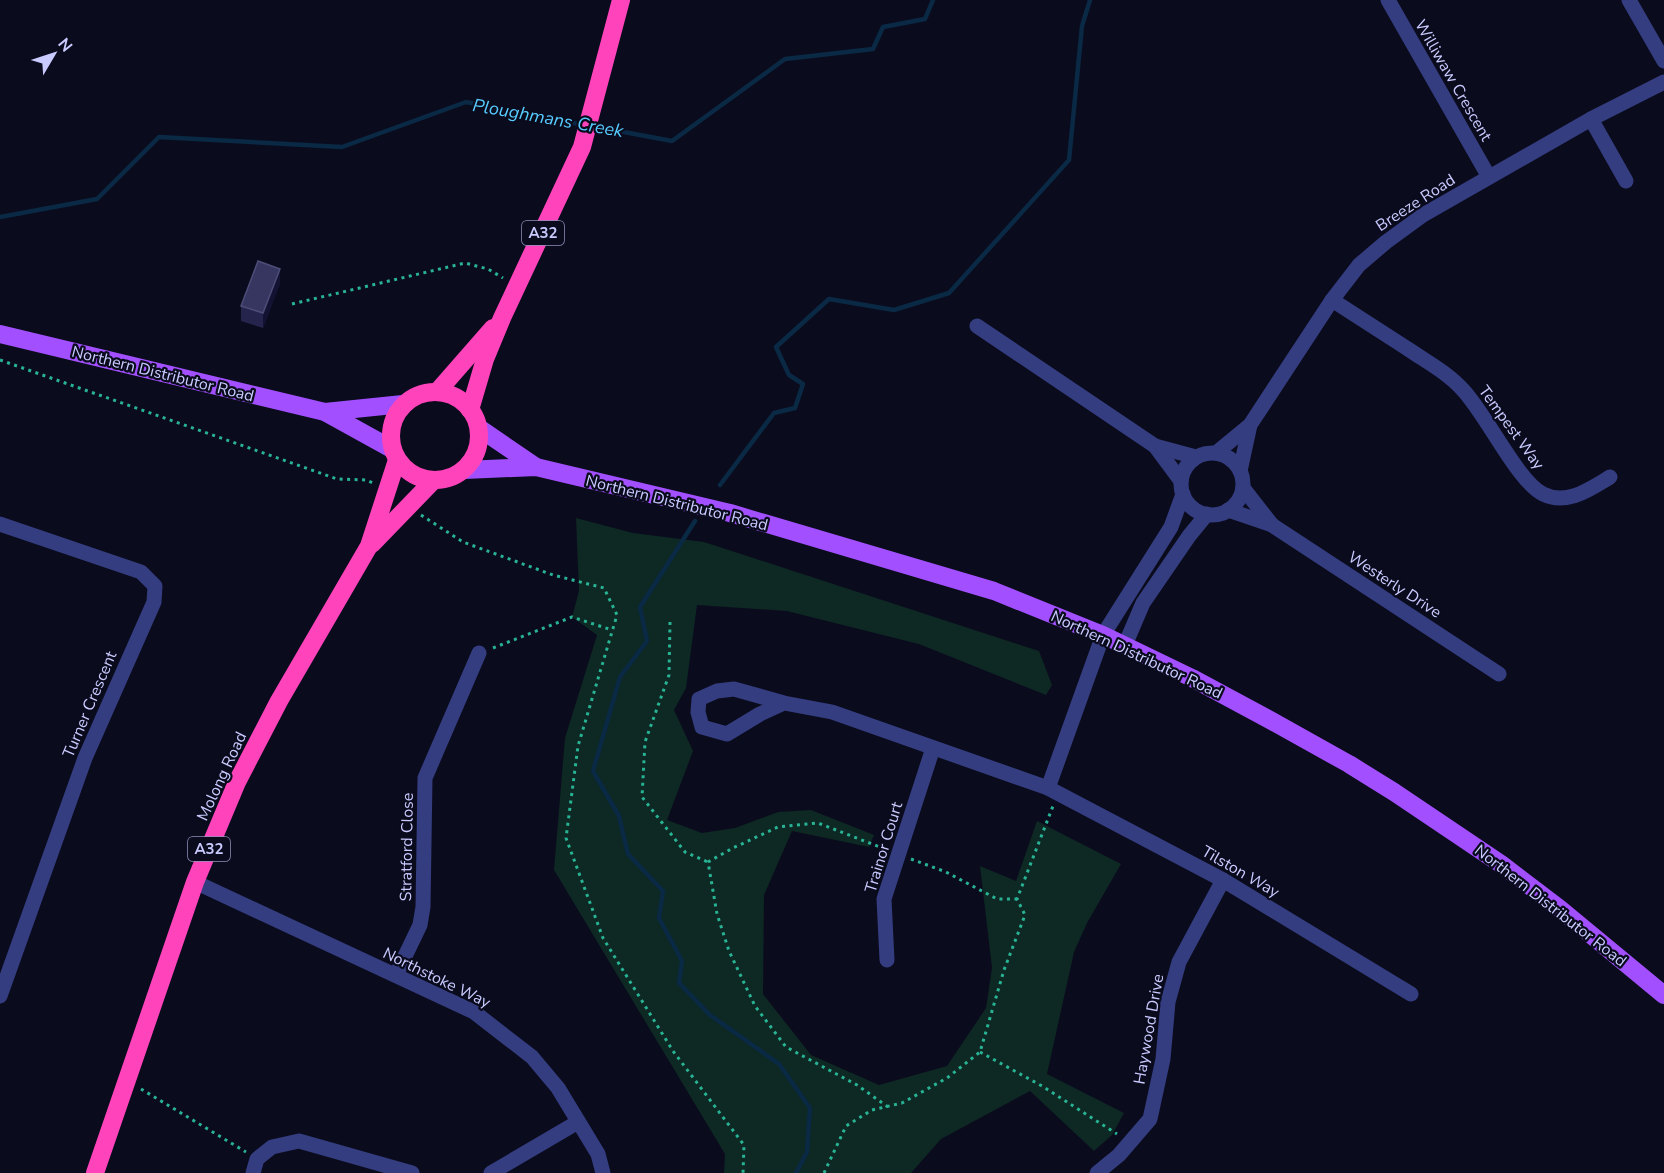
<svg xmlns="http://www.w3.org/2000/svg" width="1664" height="1173" font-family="'Nunito Sans',sans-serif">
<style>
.green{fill:#0e2823}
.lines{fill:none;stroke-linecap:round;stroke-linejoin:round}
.stream{stroke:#0a2944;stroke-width:4.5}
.path{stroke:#28b395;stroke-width:3;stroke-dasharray:3 4.5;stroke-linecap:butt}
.minor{stroke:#343d7f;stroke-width:15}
.major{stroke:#a250ff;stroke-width:18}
.highway{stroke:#f4b;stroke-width:18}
.wall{fill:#24244d}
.shaded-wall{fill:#131232}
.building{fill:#363660;stroke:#4d4d79;stroke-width:1.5}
.labels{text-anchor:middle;stroke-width:4.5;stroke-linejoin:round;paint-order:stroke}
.shield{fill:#0b0b1e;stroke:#9091bc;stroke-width:1.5}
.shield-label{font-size:15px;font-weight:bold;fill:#c9cbff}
.street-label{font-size:16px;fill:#c9cbff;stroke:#0b0b1e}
.water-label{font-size:18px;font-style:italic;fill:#57ccff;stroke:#0b0b1e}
</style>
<rect width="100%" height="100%" fill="#0b0b1e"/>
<!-- green -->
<path class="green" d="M576,518L633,533L704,542L1039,651L1052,685L1046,695L919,644L787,611L697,605L686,688L674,710L693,751L667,820L702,833L735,828L778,812L811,810L874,835L869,847L792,831L764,895L763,994L811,1055L879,1085L947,1066L986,1008L992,968L980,866L1016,881L1037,821L1121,864L1087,923L1074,952L1047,1074L1124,1113L1112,1135L1094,1151L1030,1091L941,1139L911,1173H724L725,1154L554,870L565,738L597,635L572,617L579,591Z"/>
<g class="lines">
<!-- stream -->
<g class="stream">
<path d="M592,126L672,141L785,59L873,49L883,27L925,19L933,0"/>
<path d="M0,217L97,199L159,137L342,147L466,102L584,125"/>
<path d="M720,485L774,413L795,408L803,384L789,375L776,347L829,299L894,310L949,293L1069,160L1082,26L1090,0"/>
<path d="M695,521L640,607L647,641L620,677L593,771L619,816L628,854L663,891L659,918L682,961L679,983L710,1015L779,1064L810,1108L807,1152L796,1173"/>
</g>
<!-- path -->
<g class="path">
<path d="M292,304L465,263L488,269L503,278"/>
<path d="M0,360L337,479L366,480L373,483"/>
<path d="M421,515L463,542L553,575L604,588L617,615L578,746L566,838L603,938L673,1051L744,1145L743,1173"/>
<path d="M670,622L669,675L645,742L642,797L685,852L708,862"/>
<path d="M493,648L572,617L612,630"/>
<path d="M885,849L818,823L778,827L733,848L708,862L717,914L729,951L755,1006L786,1047L857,1085L888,1107"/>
<path d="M911,859L946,872L997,899H1017"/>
<path d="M980,1052L1042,1086L1117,1134"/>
<path d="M141,1089L246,1152"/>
<path d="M824,1173L846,1126L872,1110L902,1103L947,1078L980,1052L1004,970L1025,915L1017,899L1053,806"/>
</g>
<!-- minor -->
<g class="minor">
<path d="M1388,0L1489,177"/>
<path d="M1629,0L1664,61"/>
<path d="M1591,119L1626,181"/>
<path d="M1332,300C1357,316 1383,333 1408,349C1427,362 1448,373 1463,390C1486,414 1518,482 1543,494C1567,506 1590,489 1610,477"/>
<path d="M977,326L1155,446L1181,481"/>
<path d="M1155,446L1196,457"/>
<path d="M1216,453L1250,425L1332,300L1359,265L1386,242L1423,215L1591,119L1664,82"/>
<circle cx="1212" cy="484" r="31"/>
<path d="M1240,471L1250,425"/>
<path d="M1243,488L1272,525"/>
<path d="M1228,510L1272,525L1499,674"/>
<path d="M0,524L141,572L155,586L154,602L85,758L0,996"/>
<path d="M1125,645L1143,603L1189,536L1207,514"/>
<path d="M784,703L760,714L727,734L702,727L698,712L699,699L717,691L734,689L784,703L832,712L1048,788L1223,880L1411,994"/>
<path d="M1048,788L1103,635L1171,527L1183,494"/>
<path d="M195,882L474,1012L532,1057L558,1088L598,1154L603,1173"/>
<path d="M887,960L884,899L933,748"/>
<path d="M396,975L420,925L423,907L425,778L479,653"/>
<path d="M253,1173L257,1159L272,1147L299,1141L412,1173"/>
<path d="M491,1173L578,1122"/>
<path d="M1097,1173L1119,1155L1150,1119L1163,1059L1168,1002L1179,962L1223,880"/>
</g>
<!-- major -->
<g class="major">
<path d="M0,334L325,412L392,449"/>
<path d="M325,412L403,404"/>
<path d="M479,428L536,467"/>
<path d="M464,470L536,467L730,513L994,591L1103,635L1192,678L1270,720L1349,764L1394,792L1501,864L1560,909L1664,995"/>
</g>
<!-- highway -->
<g class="highway">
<path d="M437,392L493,328"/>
<circle cx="435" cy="436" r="44"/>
<path d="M470,410L485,359L502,318L582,147L621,0"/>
<path d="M372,544L433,481"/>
<path d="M95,1173L195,882L237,782L279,701L369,546L397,460"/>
</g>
</g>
<!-- wall -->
<path class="wall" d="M280,283L263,328L241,321V306Z"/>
<!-- shaded-wall -->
<path class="shaded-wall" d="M280,269V283L263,328V313Z"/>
<!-- building -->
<path class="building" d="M258,261L280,269L263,313L241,306Z"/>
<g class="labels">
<!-- shield labels -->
<g class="shield">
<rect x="522" y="221" width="42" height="24" rx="4.5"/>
<rect x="188" y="837" width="42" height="24" rx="4.5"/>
</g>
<g class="shield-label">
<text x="543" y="238">A32</text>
<text x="209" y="854">A32</text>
</g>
<!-- street labels -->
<g class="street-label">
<text transform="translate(1454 80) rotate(60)" y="6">Williwaw Crescent</text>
<text transform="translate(1415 202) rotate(-33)" y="6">Breeze Road</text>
<text transform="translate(163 373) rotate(14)" y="6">Northern Distributor Road</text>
<text transform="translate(1512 427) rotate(54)" y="6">Tempest Way</text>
<text transform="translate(677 502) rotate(14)" y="6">Northern Distributor Road</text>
<text transform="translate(1395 584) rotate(33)" y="6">Westerly Drive</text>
<text transform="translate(1137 654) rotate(25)" y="6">Northern Distributor Road</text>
<text transform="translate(89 704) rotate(-67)" y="6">Turner Crescent</text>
<text transform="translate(221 776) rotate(-65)" y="6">Molong Road</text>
<text transform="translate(406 847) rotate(-89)" y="6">Stratford Close</text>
<text transform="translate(883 847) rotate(-73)" y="6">Trainor Court</text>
<text transform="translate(1241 871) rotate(30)" y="6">Tilston Way</text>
<text transform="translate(1551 905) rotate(38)" y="6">Northern Distributor Road</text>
<text transform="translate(437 977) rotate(26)" y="6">Northstoke Way</text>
<text transform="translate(1148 1029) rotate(-80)" y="6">Haywood Drive</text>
</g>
<!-- water labels -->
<g class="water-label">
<text transform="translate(548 118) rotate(10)" y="6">Ploughmans Creek</text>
</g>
</g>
<!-- north arrow -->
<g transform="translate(54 54) rotate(51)" stroke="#0b0b1e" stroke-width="4.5" paint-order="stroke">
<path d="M0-4.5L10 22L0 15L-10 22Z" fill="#c9cbff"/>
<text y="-9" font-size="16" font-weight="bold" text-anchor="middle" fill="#c9cbff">N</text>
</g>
</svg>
